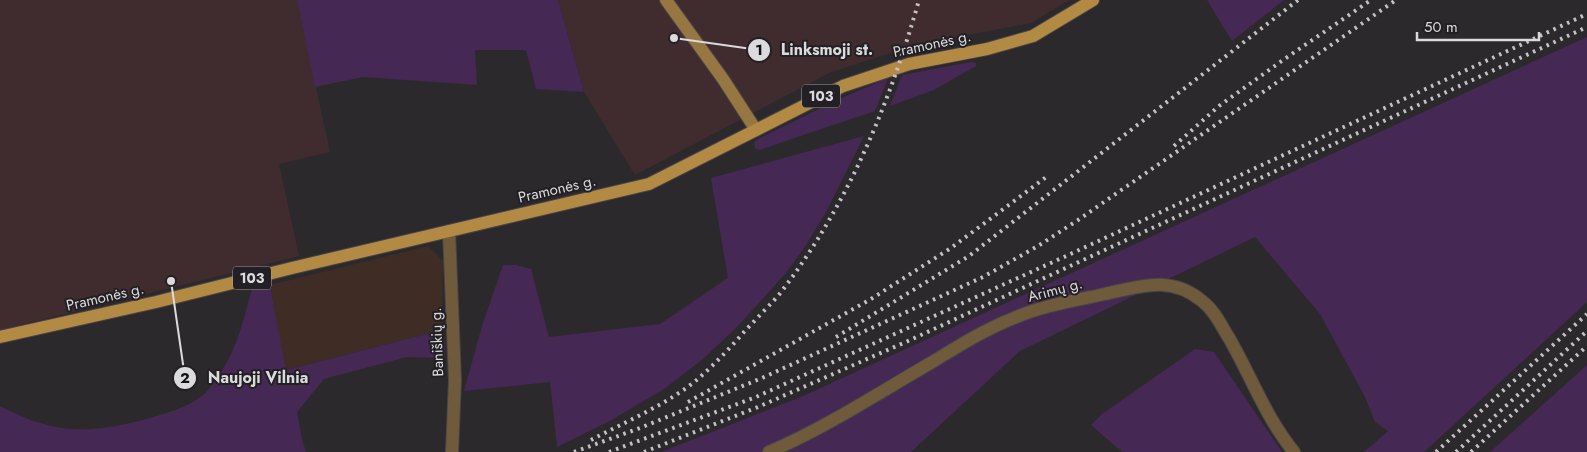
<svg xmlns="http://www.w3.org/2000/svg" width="1587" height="452" font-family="Jost,sans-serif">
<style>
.commercial{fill:#3f2d25}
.industrial{fill:#402c2e}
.green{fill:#452853}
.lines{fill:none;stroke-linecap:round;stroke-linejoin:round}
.street-casing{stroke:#484549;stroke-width:14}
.secondary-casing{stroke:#484549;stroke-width:14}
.primary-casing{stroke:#484549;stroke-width:14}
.street{stroke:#6f5b3b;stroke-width:12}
.secondary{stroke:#967641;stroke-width:12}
.primary{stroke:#b38a43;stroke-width:12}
.rail{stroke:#c4c2c5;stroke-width:4;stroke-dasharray:2.5 5;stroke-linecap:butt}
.labels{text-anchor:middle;stroke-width:4;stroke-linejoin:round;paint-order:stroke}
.shield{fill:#222024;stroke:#a4a2a5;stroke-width:1}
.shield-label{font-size:14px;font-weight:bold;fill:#dbdadc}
.street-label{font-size:15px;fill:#dbdadc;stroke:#222024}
.leader{fill:none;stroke:#dbdadc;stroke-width:2}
.callout-dot{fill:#dbdadc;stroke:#222024;stroke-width:2}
.mark-label{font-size:15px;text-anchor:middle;font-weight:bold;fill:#111}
.callout-label{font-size:16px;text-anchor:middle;font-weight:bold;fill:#dbdadc;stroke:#222024;stroke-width:4;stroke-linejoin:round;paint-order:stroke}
</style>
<rect width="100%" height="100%" fill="#2c292d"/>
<!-- commercial -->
<path class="commercial" d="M428,246L443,261L442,330L285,370L270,285Z"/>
<!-- industrial -->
<g class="industrial">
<path d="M0,0H297L330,152L279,164L299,256L0,330Z"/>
<path d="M558,0H1069L1031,23L917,44L829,73L635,175L584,92Z"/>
</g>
<!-- green -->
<g class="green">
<path d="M297,0H558L584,92L536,89L526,50H475L477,85L363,77L315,87Z"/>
<path d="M1207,0H1284L1232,41Z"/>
<path d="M1587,37V302L1424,452H1364L1388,431L1375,422L1365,397L1320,314L1255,237L1020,351L911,452H661L801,397Z"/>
<path d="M971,62L976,63V66L934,90L890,106L902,75Z"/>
<path d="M888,78L875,111L759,150L755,148L754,142L760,138L835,101Z"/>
<path d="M864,136L826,212L806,245L786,273L736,328L703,359L664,389L610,421L557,447L550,382L464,391L482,326L503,265H516L531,269L549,337L660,324L728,278L711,178Z"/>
<path d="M270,285L286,370L442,330L445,344V358L407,357L324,379L297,412L302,439L306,452H0V406C55,435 89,434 147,419C166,413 187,408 203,395C207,392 210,387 213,383C236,355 242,324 252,289Z"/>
<path d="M1195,349L1214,352L1282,452H1122L1091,425L1102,414Z"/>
<path d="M1587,365V452H1490Z"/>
</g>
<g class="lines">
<defs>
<g id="street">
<path d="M449,231L455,380L452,452"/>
<path d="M769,452C827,427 880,392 934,361C960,345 986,329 1014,318C1041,306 1077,300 1105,294C1141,286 1171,275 1202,301C1214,310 1221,325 1229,338C1251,376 1266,418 1294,452"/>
</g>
<path id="secondary" d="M666,0L723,79L756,130"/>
<path id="primary" d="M0,337L156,302L292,268L649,184L843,86L909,64L987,49L1033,36L1093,0"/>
</defs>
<!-- street casing -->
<use href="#street" class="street-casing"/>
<!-- secondary casing -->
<use href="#secondary" class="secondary-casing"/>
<!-- primary casing -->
<use href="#primary" class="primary-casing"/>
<!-- street -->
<use href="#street" class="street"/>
<!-- secondary -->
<use href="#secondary" class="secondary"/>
<!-- primary -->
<use href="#primary" class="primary"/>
<!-- rail -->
<g class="rail">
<path d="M1174,146L1219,106L1283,60L1371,0"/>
<path d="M836,337L969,256L1298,0"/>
<path d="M688,402L871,299L951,248L1049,175"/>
<path d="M591,440C625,422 670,403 699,378C715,364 730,348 744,332C755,320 767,308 778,296C846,209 889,106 919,0"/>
<path d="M574,452L640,428L762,378L983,277L1038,246L1078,220L1396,0"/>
<path d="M609,452L756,397L1064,257L1587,14"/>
<path d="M644,452L758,407L908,341L1587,27"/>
<path d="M1436,452L1587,314"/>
<path d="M1456,452L1587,331"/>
<path d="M1471,452L1587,346"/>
</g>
</g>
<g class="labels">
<!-- shield labels -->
<g class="shield">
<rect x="802" y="84.5" width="38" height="23" rx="4"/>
<rect x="233" y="266.5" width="38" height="23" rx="4"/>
</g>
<g class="shield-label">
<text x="821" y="101">103</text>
<text x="252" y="283">103</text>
</g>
<!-- street labels -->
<g class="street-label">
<text transform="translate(932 44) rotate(-12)" y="5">Pramonės g.</text>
<text transform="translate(557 189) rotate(-13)" y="5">Pramonės g.</text>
<text transform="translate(1055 290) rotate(-15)" y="5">Arimų g.</text>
<text transform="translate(105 297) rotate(-13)" y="5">Pramonės g.</text>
<text transform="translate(437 342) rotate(-92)" y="5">Baniškių g.</text>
</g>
</g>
<!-- callouts -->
<path class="leader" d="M674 38L759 50M171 281L185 378"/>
<g class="callout-dot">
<circle cx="674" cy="38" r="5"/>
<circle cx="171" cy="281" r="5"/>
<circle cx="759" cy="50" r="12"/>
<circle cx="185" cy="378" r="12"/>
</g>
<g class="mark-label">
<text x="759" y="55">1</text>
<text x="185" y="383">2</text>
</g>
<g class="callout-label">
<text x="827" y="55">Linksmoji st.</text>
<text x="258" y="383">Naujoji Vilnia</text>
</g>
<!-- scale -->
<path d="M1417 32v8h122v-8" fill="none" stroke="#dbdadc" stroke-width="2.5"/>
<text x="1424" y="32" font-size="15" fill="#dbdadc" stroke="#222024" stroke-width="4" paint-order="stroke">50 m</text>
</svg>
